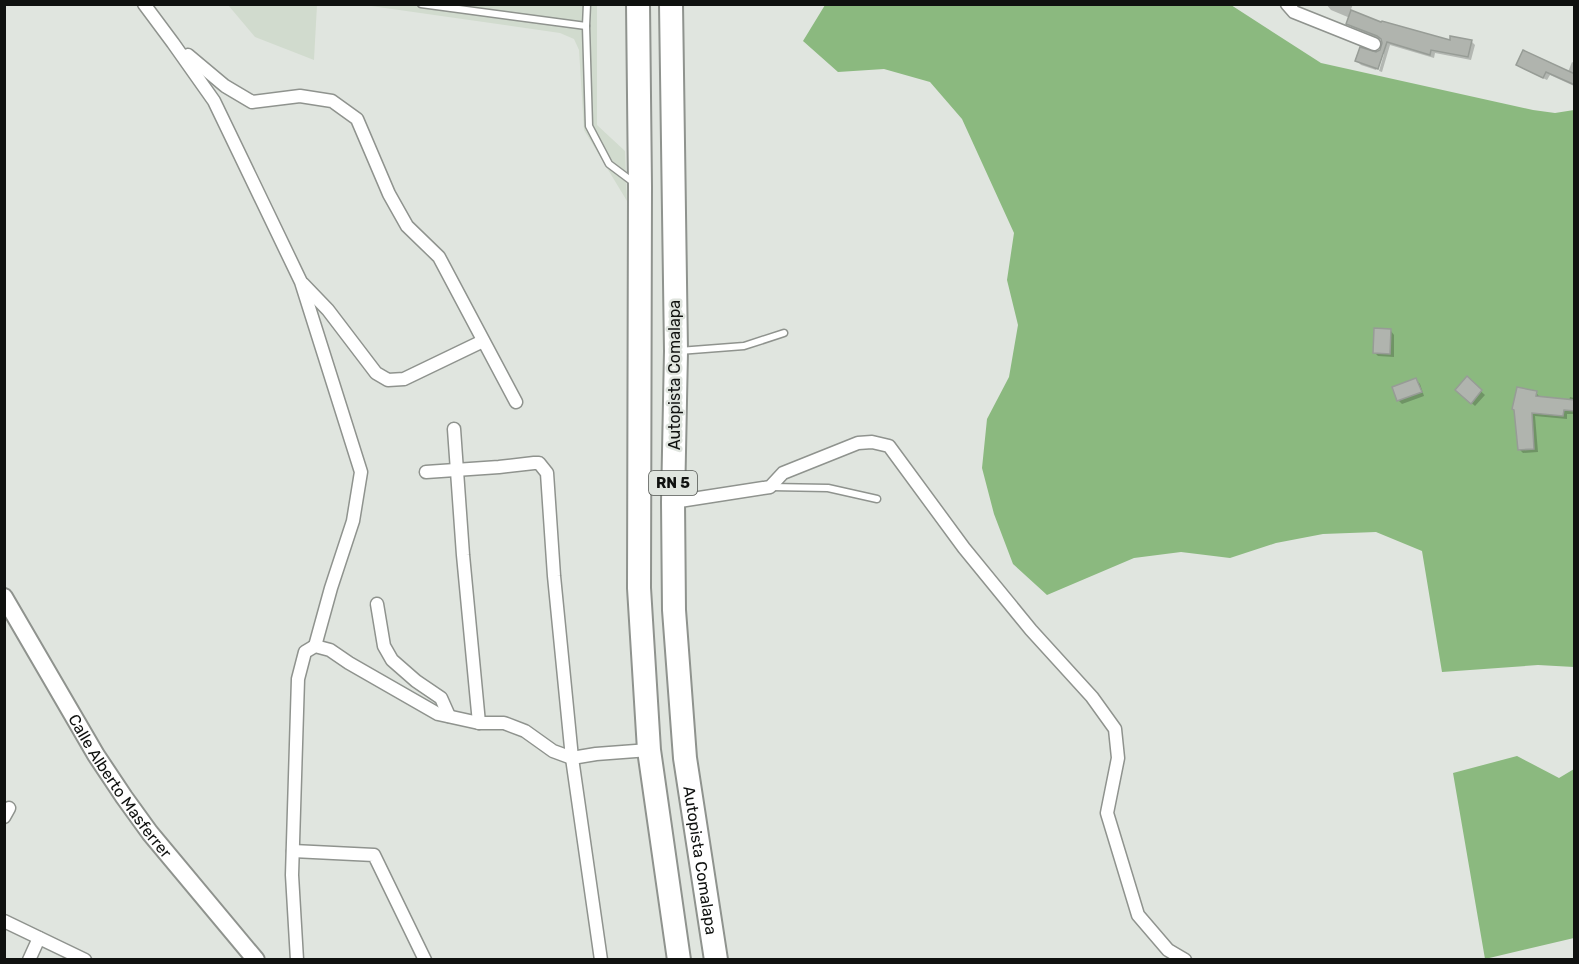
<svg xmlns="http://www.w3.org/2000/svg" width="1579" height="964" font-family="Rubik,sans-serif">
<style>
.built{fill:#d1dbce}
.forest{fill:#8bb97f}
.shadow{fill:#0003}
.building{fill:#b0b4ae;stroke:#979c96;stroke-width:1.5}
.lines{fill:none;stroke-linecap:round;stroke-linejoin:round}
.lane-casing{stroke:#8f938e;stroke-width:9}
.street-casing{stroke:#8f938e;stroke-width:15}
.secondary-casing{stroke:#8f938e;stroke-width:20}
.highway-casing{stroke:#8f938e;stroke-width:26}
.lane{stroke:#fff;stroke-width:6}
.street{stroke:#fff;stroke-width:12}
.secondary{stroke:#fff;stroke-width:16}
.highway{stroke:#fff;stroke-width:22}
.labels{text-anchor:middle;stroke-width:5;stroke-linejoin:round;paint-order:stroke}
.shield{fill:#e0e5df;stroke:#4e514d;stroke-width:1.5}
.shield-label{font-size:15px;font-weight:bold;fill:#0f110f}
.street-label{font-size:16px;fill:#0f110f;stroke:#e0e5df}
</style>
<rect width="100%" height="100%" fill="#e0e5df"/>
<!-- built -->
<g class="built">
<path d="M228,5H317L314,60L255,37Z"/>
<path d="M364,5H597V125L625,151L627,201L584,130L579,50L574,39L560,33Z"/>
</g>
<!-- forest -->
<g class="forest">
<path d="M825,5H1231L1321,63L1533,110L1555,113L1574,110V667L1538,665L1442,672L1422,551L1376,532L1323,534L1276,543L1230,558L1181,552L1134,558L1047,595L1013,564L994,514L982,468L987,419L1009,377L1018,325L1007,280L1014,233L962,119L930,82L884,69L838,72L803,41Z"/>
<path d="M1517,756L1559,778L1574,769V938L1485,959L1453,773Z"/>
</g>
<!-- shadow -->
<g class="shadow">
<path d="M1326,4H1353L1350,12L1382,24L1451,42L1471,41L1475,45L1471,60L1435,53L1434,58L1390,45L1382,72L1379,71L1384,54H1381L1376,70L1361,65L1357,61L1381,51L1384,43L1382,40L1352,27L1348,24L1350,18L1331,10Z"/>
<path d="M1572,62L1574,63V86L1550,75L1547,80L1522,68L1518,65L1568,72Z"/>
<path d="M1391,331L1394,335V357L1378,356L1374,352Z"/>
<path d="M1467,379L1485,395L1475,406L1457,390Z"/>
<path d="M1416,380L1420,384L1424,396L1402,404L1398,400Z"/>
<path d="M1536,393L1540,397L1569,401L1570,397L1574,398V414H1567V419L1535,416L1538,452L1523,453L1519,449Z"/>
</g>
<!-- building -->
<g class="building">
<path d="M1351,10L1381,22L1382,21L1450,40V36L1472,40L1468,57L1431,50L1430,55L1387,42L1378,69L1355,61L1360,47L1376,52L1380,50L1382,43L1381,39L1377,36L1346,24Z"/>
<path d="M1523,50L1575,74V85L1546,72L1543,78L1516,65Z"/>
<path d="M1374,328L1391,329L1390,354L1373,353Z"/>
<path d="M1467,376L1482,390L1471,404L1455,390Z"/>
<path d="M1416,378L1422,392L1397,401L1392,387Z"/>
<path d="M1517,387L1537,391L1536,396L1575,400V411L1564,410L1563,416L1532,413L1534,449L1518,450L1514,410L1512,409Z"/>
</g>
<g class="lines">
<defs>
<g id="lane">
<path d="M421,4L586,26"/>
<path d="M587,4L586,26L589,126L609,164L633,182"/>
<path d="M679,351L744,346L784,333"/>
<path d="M771,487L828,488L877,499"/>
</g>
<g id="street">
<path d="M144,4L173,43L214,101L301,282L361,472L353,521L331,588L315,646"/>
<path d="M1287,4L1294,12L1374,44"/>
<path d="M188,55L225,86L252,102L300,96L332,101L357,119L389,194L407,226L439,257L516,402"/>
<path d="M303,284L328,310L376,373L388,380L404,379L483,341"/>
<path d="M454,429L463,555L479,723"/>
<path d="M426,472L499,467L534,463H539L547,473L554,576L572,758L601,960"/>
<path d="M673,502L770,487L783,473L858,443L872,442L889,446L964,548L1031,630L1092,697L1115,729L1118,758L1107,813L1138,915L1168,950L1185,960"/>
<path d="M377,604L384,646L392,660L416,681L441,698L449,716"/>
<path d="M4,817L9,808"/>
<path d="M293,851L374,855L425,960"/>
<path d="M4,921L85,960"/>
<path d="M29,960L39,938"/>
<path d="M297,960L292,875L298,679L305,652L315,646L330,650L349,663L438,714L479,723H504L525,731L553,751L572,758L596,754L649,750"/>
</g>
<g id="secondary">
<path id="s1" d="M4,597L96,755L124,797L150,833L256,960"/>
</g>
<g id="highway">
<path d="M638,4L640,187L639,588L649,750L679,960"/>
<path id="s2" d="M671,4L676,351L673,502L674,610L685,758L716,960"/>
</g>
</defs>
<!-- lane casing -->
<use href="#lane" class="lane-casing"/>
<!-- street casing -->
<use href="#street" class="street-casing"/>
<!-- secondary casing -->
<use href="#secondary" class="secondary-casing"/>
<!-- highway casing -->
<use href="#highway" class="highway-casing"/>
<!-- lane -->
<use href="#lane" class="lane"/>
<!-- street -->
<use href="#street" class="street"/>
<!-- secondary -->
<use href="#secondary" class="secondary"/>
<!-- highway -->
<use href="#highway" class="highway"/>
</g>
<g class="labels">
<!-- shield labels -->
<rect class="shield" x="649" y="471" width="48" height="24" rx="4.5"/>
<g class="shield-label">
<text x="673" y="488">RN 5</text>
</g>
<!-- street labels -->
<g class="street-label">
<text transform="translate(674 375) rotate(-90)" y="6">Autopista Comalapa</text>
<text dy="6" stroke="none"><textPath href="#s1" startOffset="222">Calle Alberto Masferrer</textPath></text>
<text dy="6" stroke="none"><textPath href="#s2" startOffset="858">Autopista Comalapa</textPath></text>
</g>
</g>
<!-- border -->
<rect width="1579" height="964" fill="none" stroke="#0f110f" stroke-width="12"/>
</svg>
